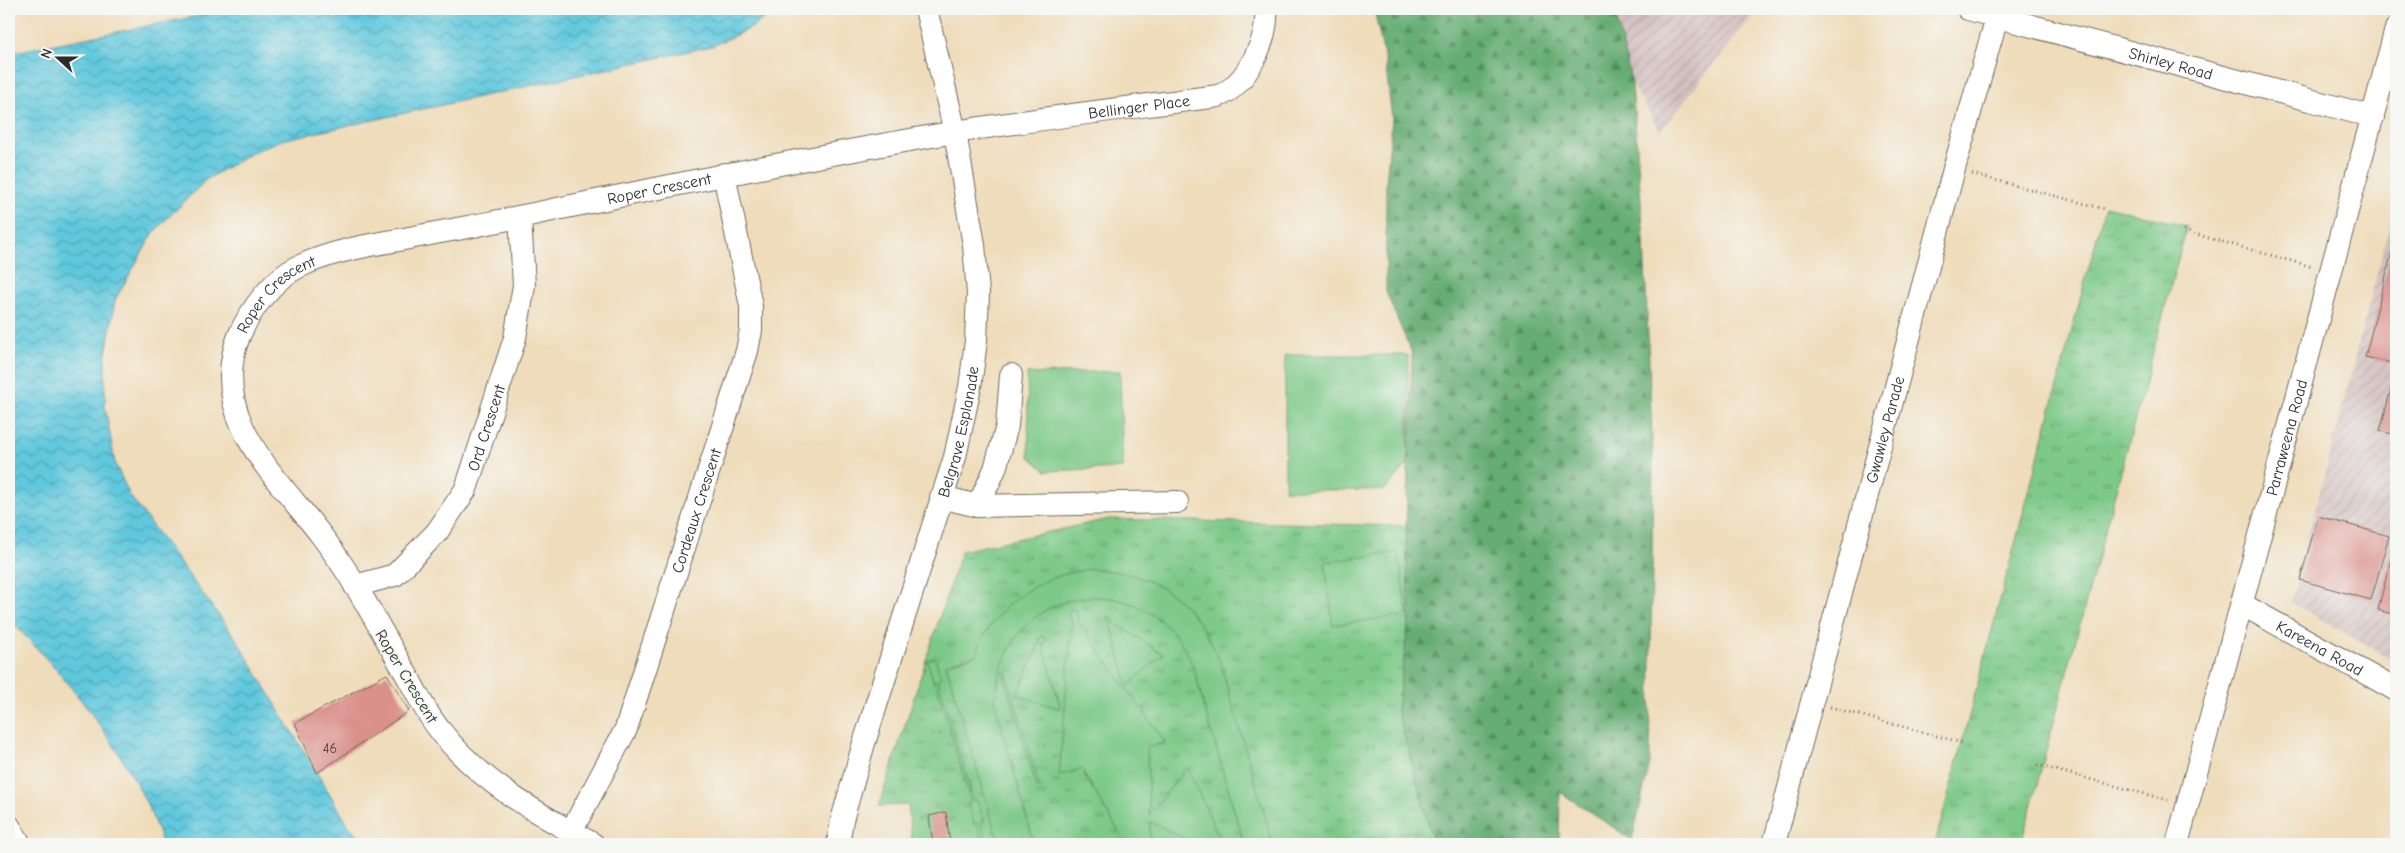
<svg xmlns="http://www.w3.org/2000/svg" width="2405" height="853" font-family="'Comic Neue',sans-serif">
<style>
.industrial{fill:url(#industrial-furrows)}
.grass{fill:url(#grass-tufts);stroke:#547a5a}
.forest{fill:url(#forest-firs);stroke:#486c50}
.garden{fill:#7dc988;stroke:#547a5a}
.water{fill:url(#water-waves);stroke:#467a84}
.building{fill:#da908b}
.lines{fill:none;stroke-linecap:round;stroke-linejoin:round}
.minor-casing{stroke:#70695d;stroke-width:24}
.path{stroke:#70695d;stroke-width:3;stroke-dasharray:1 4;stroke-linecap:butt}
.minor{stroke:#fff;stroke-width:22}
.labels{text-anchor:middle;stroke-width:4;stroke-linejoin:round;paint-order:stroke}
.number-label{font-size:14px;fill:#574443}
.street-label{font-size:16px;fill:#2b2b2b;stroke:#f6f6f2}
</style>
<defs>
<pattern id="industrial-furrows" width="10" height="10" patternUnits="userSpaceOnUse" patternTransform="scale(1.25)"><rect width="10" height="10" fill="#d2bfbf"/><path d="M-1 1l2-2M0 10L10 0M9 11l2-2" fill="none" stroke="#b4a4a4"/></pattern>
<pattern id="grass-tufts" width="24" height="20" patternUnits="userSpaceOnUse" patternTransform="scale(1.25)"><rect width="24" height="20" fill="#7dc988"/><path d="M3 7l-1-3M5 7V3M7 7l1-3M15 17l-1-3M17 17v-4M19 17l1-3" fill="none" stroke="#67a36f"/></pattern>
<pattern id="forest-firs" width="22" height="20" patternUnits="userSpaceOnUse" patternTransform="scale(1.25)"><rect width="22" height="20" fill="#66ad74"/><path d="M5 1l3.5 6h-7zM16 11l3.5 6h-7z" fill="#548d5f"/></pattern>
<pattern id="water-waves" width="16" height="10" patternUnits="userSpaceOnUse" patternTransform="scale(1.25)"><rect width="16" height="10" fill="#60c8dd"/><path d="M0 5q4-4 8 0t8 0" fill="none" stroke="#4fa3b3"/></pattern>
</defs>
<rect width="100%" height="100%" fill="#f6f6f2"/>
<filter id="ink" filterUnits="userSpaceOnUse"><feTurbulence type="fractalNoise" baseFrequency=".02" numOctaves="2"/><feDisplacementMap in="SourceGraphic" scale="10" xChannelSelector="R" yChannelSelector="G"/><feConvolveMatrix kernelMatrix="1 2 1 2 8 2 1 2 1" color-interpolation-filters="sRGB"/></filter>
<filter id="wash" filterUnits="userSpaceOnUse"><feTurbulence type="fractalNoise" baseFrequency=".0096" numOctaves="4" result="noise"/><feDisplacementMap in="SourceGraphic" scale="20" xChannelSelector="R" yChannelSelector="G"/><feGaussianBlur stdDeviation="1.12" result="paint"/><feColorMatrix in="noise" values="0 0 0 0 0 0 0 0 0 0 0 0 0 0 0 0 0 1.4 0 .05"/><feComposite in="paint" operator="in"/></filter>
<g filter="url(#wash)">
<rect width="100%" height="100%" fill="#efdcba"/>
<!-- industrial -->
<g class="industrial">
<path d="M1614,9H1758L1660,131L1632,84Z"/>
<path d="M2396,201V662L2291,602Z"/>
</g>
<!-- grass -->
<g class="grass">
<path d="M2105,206L2187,226L2021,844H1935Z"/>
<path d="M1109,519L1406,526L1409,620L1397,710L1434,844H912L908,805L879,806L961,551Z"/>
</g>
<!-- forest -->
<path class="forest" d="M1374,9H1614L1632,84L1644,239L1653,460L1650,763L1632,840L1560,792L1559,844H1434L1397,710L1409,620L1406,526L1412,354L1386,292V183L1392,119L1385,60Z"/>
<!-- garden -->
<g class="garden">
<path d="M1285,355H1408V464L1385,490H1285Z"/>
<path d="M1120,371L1123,468L1046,471L1029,456L1027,374Z"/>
<path d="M1398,552L1407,615L1333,625L1325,562Z"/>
<path d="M1090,569C1157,572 1195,601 1220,662L1273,844H1244C1231,800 1219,757 1206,713C1200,693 1196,669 1186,651C1160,604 1102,583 1052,607C1014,626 998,663 995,703L1034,844H999L946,664L976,655C993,604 1038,576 1090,569Z"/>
<path d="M1071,609L1075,610L1078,621L1141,709L1145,708V714L1165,742L1147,748L1149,815L1187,767L1222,844H1197L1150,822V844H1126L1081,769L1059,776L1072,622L1068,613Z"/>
<path d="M1109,617L1113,618V622L1163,654L1128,686L1111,623L1107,621Z"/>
<path d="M1043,636L1046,640L1043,644L1061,709L1017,695L1040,643L1039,638Z"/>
<path d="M935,658L941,677L938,679L974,801L977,800L984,821L981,822L987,844H983L977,823L974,824L968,803L971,802L935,680H933L927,660Z"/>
<path d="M1003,672H1006L1040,787L1037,788Z"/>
<path d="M1414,831L1416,844H1336Z"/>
</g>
<!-- water -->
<path class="water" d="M234,9H777L751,28L712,46L282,140L255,151L207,179L154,232L115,300L105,360V406L115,463L130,496L237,640L349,826L369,844H163C157,830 152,815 146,802C112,733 62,673 9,619V53Z"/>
<g id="blocks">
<!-- building -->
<g class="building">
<path d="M2396,236V364L2365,357Z"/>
<path d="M2396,370V435L2380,431Z"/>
<path d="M2318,516L2389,536L2371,600L2300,580Z"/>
<path d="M2396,539V615L2378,610Z"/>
<path d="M387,674L409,711L317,773L295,723Z"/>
<path d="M946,812L950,844H933L929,816Z"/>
</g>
</g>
</g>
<g filter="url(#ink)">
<use href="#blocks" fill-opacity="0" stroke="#70695d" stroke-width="1"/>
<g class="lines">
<defs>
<g id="minor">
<path id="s1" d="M1968,9L2373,117"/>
<path d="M941,497L978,506L1177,502"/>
<path d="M978,506L995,469L1007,426L1011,375"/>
<path id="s2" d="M355,586L395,575L437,532L466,489L515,338L524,285L520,217"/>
<path id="s3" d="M2243,605L2396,690"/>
<path d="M9,826L20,844"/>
<path id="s4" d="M571,832L626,729L747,351L751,330V306L724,174"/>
<path id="s5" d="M593,844C537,813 479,782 439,729C427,714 418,696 409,679C381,631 355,579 321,535C277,477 207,417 239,336C250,310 273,279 298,267C331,251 369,245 404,239C445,231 487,224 528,215C669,186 809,157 950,133C1039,118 1129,108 1218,96C1246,86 1269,39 1266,9"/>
<path id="s6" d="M838,844L842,820L864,743L955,457L970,387L976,341L978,293L974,245L955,132L926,9"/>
<path id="s7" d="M1774,844L1954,169L1997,17"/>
<path id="s8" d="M2177,844L2396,29"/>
</g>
</defs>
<!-- minor casing -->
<use href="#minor" class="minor-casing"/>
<!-- path -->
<g class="path">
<path d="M1972,174L2105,209"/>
<path d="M2184,231L2313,267"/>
<path d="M1830,707L1963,743"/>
<path d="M2037,765L2168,800"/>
</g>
<!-- minor -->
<use href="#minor" class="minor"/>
</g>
</g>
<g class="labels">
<!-- number labels -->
<g class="number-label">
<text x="330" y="753">46</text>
</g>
<!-- street labels -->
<g class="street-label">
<text dy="6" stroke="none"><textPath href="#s1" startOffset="210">Shirley Road</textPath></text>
<text dy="6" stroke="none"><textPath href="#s5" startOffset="1598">Bellinger Place</textPath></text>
<text dy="6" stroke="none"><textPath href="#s5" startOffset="1111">Roper Crescent</textPath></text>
<text dy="6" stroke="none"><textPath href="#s5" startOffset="706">Roper Crescent</textPath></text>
<text dy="6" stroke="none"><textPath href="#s2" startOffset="218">Ord Crescent</textPath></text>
<text dy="6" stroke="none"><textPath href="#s7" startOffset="429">Gwawley Parade</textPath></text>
<text dy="6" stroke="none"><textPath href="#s6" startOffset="430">Belgrave Esplanade</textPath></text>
<text dy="6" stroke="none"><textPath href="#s8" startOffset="421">Parraweena Road</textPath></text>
<text dy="6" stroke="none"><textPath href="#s4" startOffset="346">Cordeaux Crescent</textPath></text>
<text dy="6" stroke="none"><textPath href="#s3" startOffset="88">Kareena Road</textPath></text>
<text transform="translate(407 676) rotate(59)" y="6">Roper Crescent</text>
</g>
</g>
<!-- margin -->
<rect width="2405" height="853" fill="none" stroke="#f6f6f2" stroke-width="30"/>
<!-- north arrow -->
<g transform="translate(58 58) rotate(291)" stroke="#f6f6f2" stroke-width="4" paint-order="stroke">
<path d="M0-4L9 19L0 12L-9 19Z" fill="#2b2b2b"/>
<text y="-8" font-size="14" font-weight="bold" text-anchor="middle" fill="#2b2b2b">N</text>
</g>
</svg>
